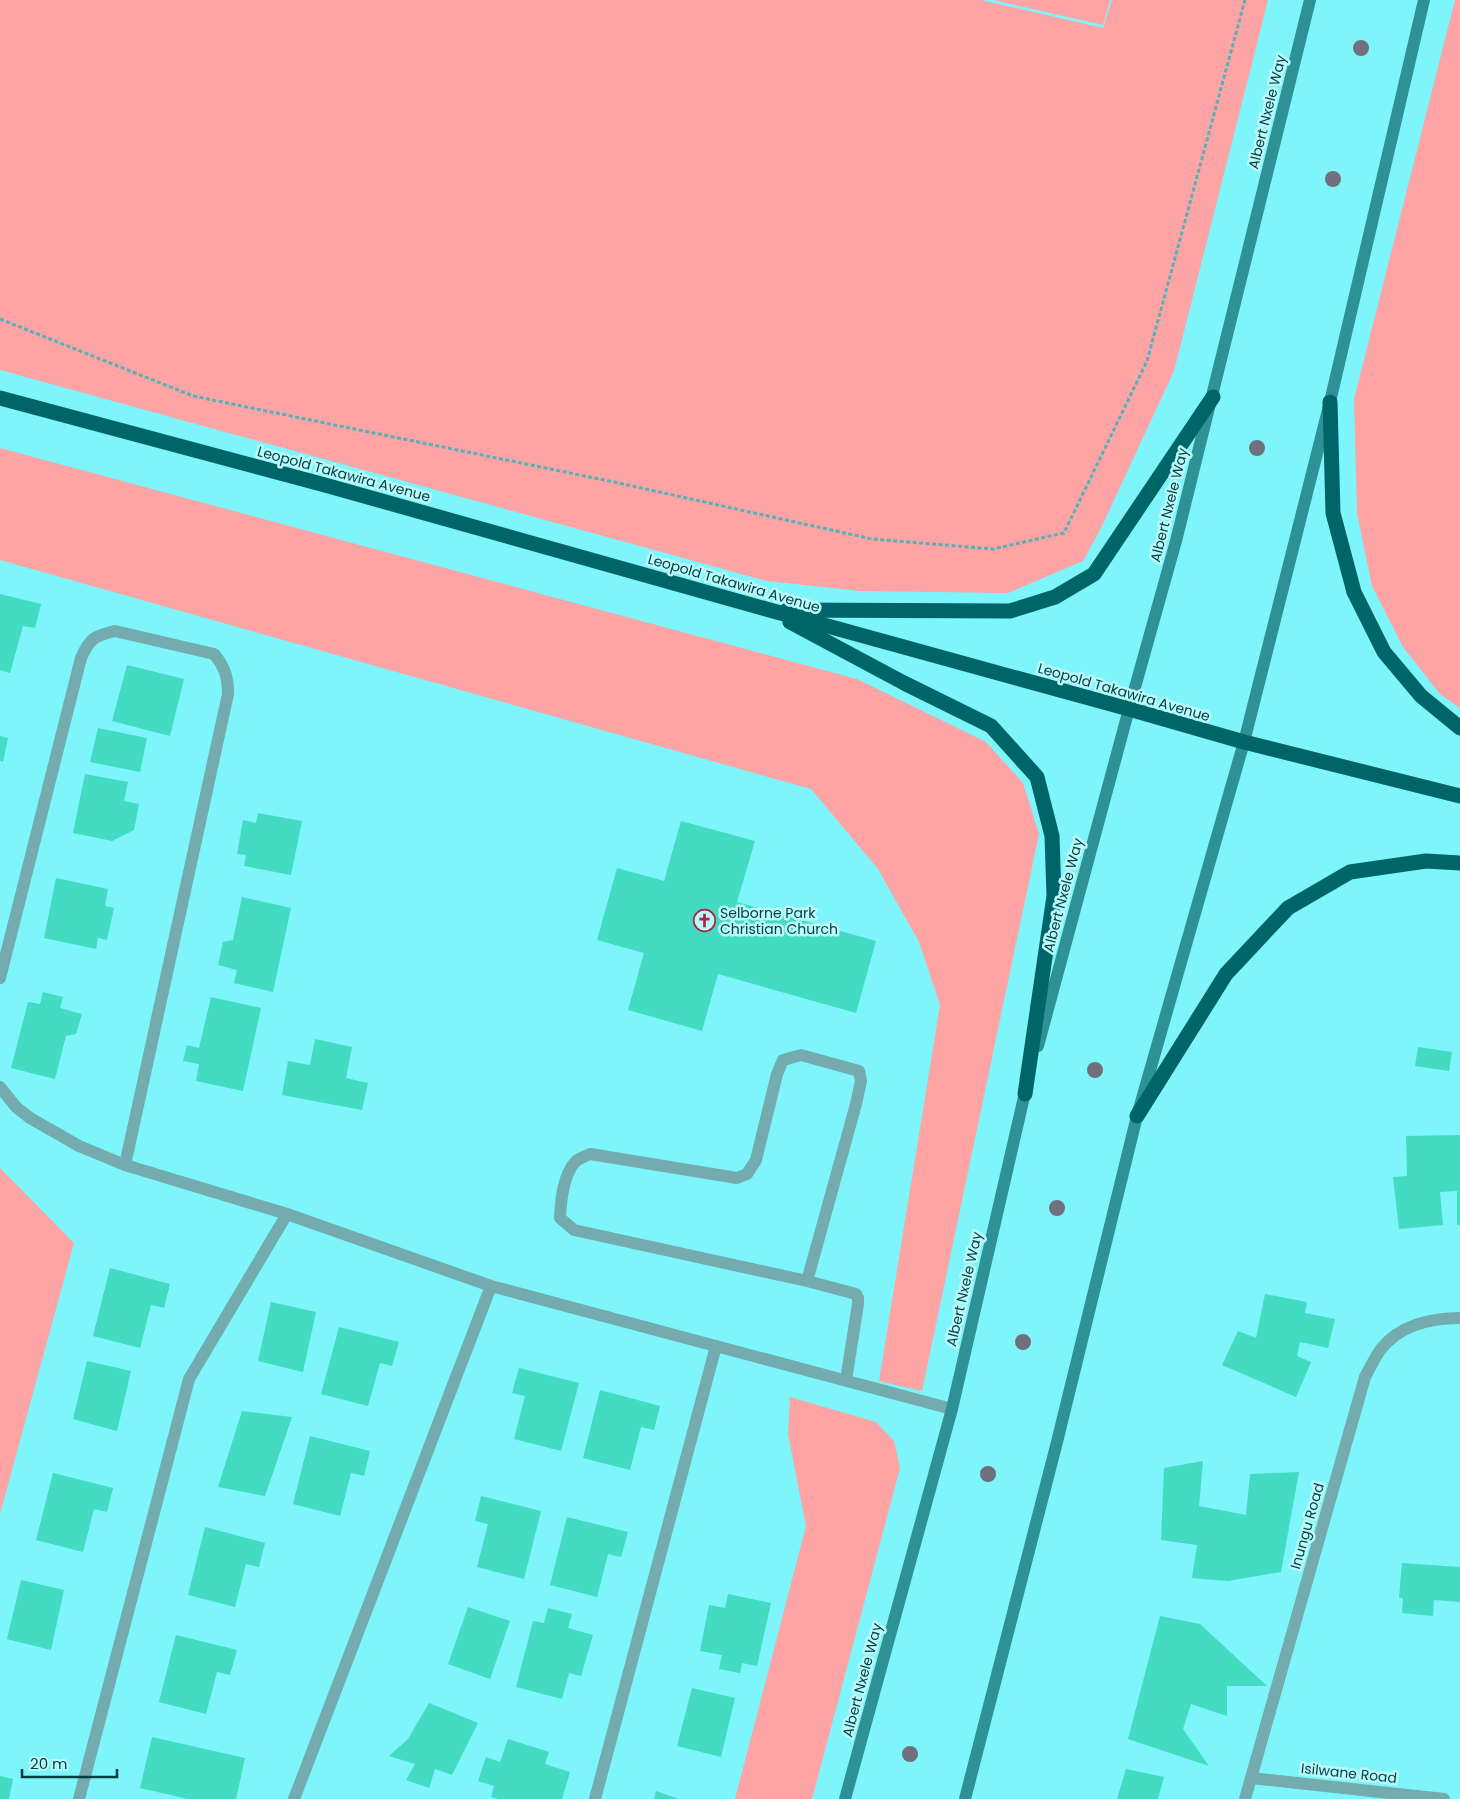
<svg xmlns="http://www.w3.org/2000/svg" width="1460" height="1799" font-family="Poppins,sans-serif">
<style>
.green{fill:#fea4a5}
.building{fill:#43dbc2}
.lines{fill:none;stroke-linecap:round;stroke-linejoin:round}
.path{stroke:#51b3b7;stroke-width:3;stroke-dasharray:4 2.5;stroke-linecap:butt}
.lane{stroke:#73abae;stroke-width:12}
.street{stroke:#73abae;stroke-width:12}
.secondary{stroke:#2e9195;stroke-width:12}
.highway{stroke:#006569;stroke-width:15}
.tree{fill:#706f7d}
.labels{text-anchor:middle;stroke-width:5;stroke-linejoin:round;paint-order:stroke}
.street-label{font-size:14px;fill:#023d3f;stroke:#b9fafd}
.poi-label{font-size:14px;fill:#023d3f;stroke:#b9fafd;text-anchor:start}
</style>
<rect width="100%" height="100%" fill="#7df5fa"/>
<!-- green -->
<g class="green">
<path d="M0,0H981L1103,28L1112,0H1268L1174,371L1100,530L1083,561L1008,593L860,591L767,581L0,370Z"/>
<path d="M993,0H1110L1103,25Z"/>
<path d="M1455,0H1460V708L1440,694L1403,647L1372,586L1357,513L1354,399Z"/>
<path d="M0,448L857,679L986,742L1023,783L1039,834L922,1391L879,1381L940,1005L919,942L878,869L811,789L0,560Z"/>
<path d="M0,1168L74,1243L0,1514Z"/>
<path d="M790,1397L876,1422L894,1441L900,1468L812,1799H735L806,1526L788,1434Z"/>
</g>
<!-- building -->
<g class="building">
<path d="M0,594L41,604L35,628L23,626L10,673L0,670Z"/>
<path d="M127,665L184,679L170,736L112,721Z"/>
<path d="M98,728L147,738L140,772L90,762Z"/>
<path d="M0,736L8,738L3,762L0,761Z"/>
<path d="M85,774L128,782L124,801L139,804L134,830L112,841L73,833Z"/>
<path d="M258,813L302,821L291,875L244,866L246,855L237,854L243,820L256,823Z"/>
<path d="M681,821L755,841L737,902L876,941L856,1013L718,974L702,1031L628,1010L644,953L597,940L617,868L664,881Z"/>
<path d="M56,878L108,889L105,906L114,908L107,940L98,938L96,949L44,938Z"/>
<path d="M242,897L291,908L273,992L234,983L237,970L218,965L223,942L233,940Z"/>
<path d="M43,992L63,997L60,1008L82,1014L76,1034L66,1036L55,1079L11,1068L28,1002L40,1004Z"/>
<path d="M211,997L261,1008L243,1091L196,1081L199,1064L183,1061L187,1045L199,1048Z"/>
<path d="M315,1039L352,1047L346,1078L368,1083L362,1110L282,1095L288,1061L310,1065Z"/>
<path d="M1418,1047L1452,1052L1449,1071L1415,1066Z"/>
<path d="M1460,1135V1225H1457V1191L1440,1192L1443,1225L1399,1229L1393,1177L1407,1176L1406,1136Z"/>
<path d="M110,1268L170,1284L164,1308L151,1305L140,1348L93,1336Z"/>
<path d="M1265,1294L1307,1302L1305,1313L1335,1319L1328,1348L1300,1342L1297,1356L1311,1362L1296,1397L1222,1365L1238,1331L1256,1338Z"/>
<path d="M271,1302L316,1312L303,1372L258,1361Z"/>
<path d="M339,1327L399,1342L392,1366L380,1363L368,1406L321,1394Z"/>
<path d="M87,1361L131,1371L117,1431L73,1419Z"/>
<path d="M519,1368L579,1383L561,1451L514,1439L525,1396L512,1393Z"/>
<path d="M600,1390L660,1406L654,1430L641,1427L630,1470L583,1458Z"/>
<path d="M242,1411L292,1417L265,1496L218,1487Z"/>
<path d="M310,1436L370,1451L364,1476L351,1473L340,1516L293,1504Z"/>
<path d="M1203,1461L1199,1506L1246,1515L1250,1474L1299,1472L1281,1572L1228,1581L1192,1578L1197,1545L1161,1540L1164,1468Z"/>
<path d="M53,1473L113,1488L107,1512L94,1509L83,1552L36,1540Z"/>
<path d="M481,1496L541,1511L524,1579L477,1567L488,1524L475,1521Z"/>
<path d="M567,1517L628,1532L621,1557L608,1554L597,1597L550,1585Z"/>
<path d="M205,1527L265,1543L259,1567L246,1564L235,1607L188,1595Z"/>
<path d="M1402,1563L1460,1567V1602L1434,1600L1433,1616L1402,1613L1403,1598H1399Z"/>
<path d="M21,1580L64,1590L51,1650L7,1639Z"/>
<path d="M728,1594L771,1603L757,1666L742,1663L740,1673L719,1669L722,1655L700,1651L709,1605L725,1608Z"/>
<path d="M468,1607L510,1621L490,1679L448,1664Z"/>
<path d="M548,1608L572,1614L568,1628L593,1635L581,1676L569,1673L562,1699L516,1687L533,1621L544,1623Z"/>
<path d="M1160,1616L1200,1624L1267,1686H1227V1716L1191,1704L1183,1729L1209,1766L1128,1739Z"/>
<path d="M176,1635L237,1650L230,1675L217,1672L206,1714L159,1702Z"/>
<path d="M692,1688L735,1698L721,1757L677,1746Z"/>
<path d="M429,1703L478,1723L452,1775L435,1769L429,1788L406,1780L415,1764L389,1756L408,1739Z"/>
<path d="M152,1737L245,1758L236,1799H188L140,1788Z"/>
<path d="M508,1739L549,1752L545,1764L570,1772L562,1799H498L491,1797L494,1786L478,1781L486,1757L500,1762Z"/>
<path d="M1126,1769L1164,1777L1158,1799H1117Z"/>
<path d="M0,1776L13,1779L9,1799H0Z"/>
<path d="M656,1791L679,1799H654Z"/>
</g>
<g class="lines">
<!-- path -->
<path class="path" d="M0,319L193,396L614,482L872,539L993,549L1064,533L1147,361L1245,0"/>
<!-- lane -->
<path class="lane" d="M807,1281L856,1104L861,1081L859,1071L801,1055L783,1060L777,1074L756,1160L747,1174L737,1178L590,1154C586,1156 580,1158 576,1161C563,1175 561,1199 560,1218L574,1230L807,1281L856,1294L858,1298V1304L846,1380"/>
<!-- street -->
<g class="street">
<path d="M0,978L81,658C90,638 94,636 115,631L214,654C225,667 228,677 228,694L125,1165"/>
<path d="M0,1087L16,1107L30,1118L79,1146L125,1165L287,1214L491,1286L952,1409"/>
<path d="M1251,1778L1444,1799"/>
<path d="M79,1799L189,1379L287,1214"/>
<path d="M294,1799L491,1286"/>
<path d="M595,1799L716,1346"/>
<path d="M1245,1799L1365,1377C1370,1368 1375,1357 1381,1349C1400,1325 1432,1318 1460,1318"/>
</g>
<!-- secondary -->
<g class="secondary">
<path d="M1038,1046L1129,709L1176,541L1310,0"/>
<path d="M845,1799L952,1409L1027,1084"/>
<path d="M965,1799L1057,1442L1137,1116L1244,742L1330,402L1424,0"/>
</g>
<!-- highway -->
<g class="highway">
<path d="M0,398L325,485L766,609L1129,709L1244,742L1460,796"/>
<path d="M1330,402L1333,513L1354,592L1384,652L1421,696L1460,728"/>
<path d="M787,610L1010,611L1055,597L1094,574L1213,397"/>
<path d="M790,622L904,683L991,726L1037,777L1052,836L1054,896L1025,1094"/>
<path d="M1137,1116L1226,974L1288,908L1350,872L1426,861L1460,863"/>
</g>
</g>
<!-- trees -->
<g class="tree">
<circle cx="1361" cy="48" r="8"/>
<circle cx="1333" cy="179" r="8"/>
<circle cx="1257" cy="448" r="8"/>
<circle cx="1095" cy="1070" r="8"/>
<circle cx="1057" cy="1208" r="8"/>
<circle cx="1023" cy="1342" r="8"/>
<circle cx="988" cy="1474" r="8"/>
<circle cx="910" cy="1754" r="8"/>
</g>
<!-- icons -->
<defs>
<symbol id="church-ring" viewBox="-11 -11 22 22"><circle r="9.5" fill="#b9fafd" stroke="#b42239" stroke-width="1.5"/><path d="M-1.2-6h2.4v3.5h3.3v2.4h-3.3V6h-2.4V-.1h-3.3v-2.4h3.3Z" fill="#b42239"/></symbol>
</defs>
<g fill-rule="evenodd">
<use href="#church-ring" x="692" y="908" width="25" height="25"/>
</g>
<g class="labels">
<!-- street labels -->
<g class="street-label">
<text transform="translate(1267 112) rotate(-76)" y="5">Albert Nxele Way</text>
<text transform="translate(344 474) rotate(15)" y="5">Leopold Takawira Avenue</text>
<text transform="translate(1169 505) rotate(-76)" y="5">Albert Nxele Way</text>
<text transform="translate(734 583) rotate(16)" y="5">Leopold Takawira Avenue</text>
<text transform="translate(1124 692) rotate(16)" y="5">Leopold Takawira Avenue</text>
<text transform="translate(1063 895) rotate(-75)" y="5">Albert Nxele Way</text>
<text transform="translate(964 1289) rotate(-77)" y="5">Albert Nxele Way</text>
<text transform="translate(1307 1526) rotate(-74)" y="5">Inungu Road</text>
<text transform="translate(862 1680) rotate(-75)" y="5">Albert Nxele Way</text>
<text transform="translate(1349 1773) rotate(6)" y="5">Isilwane Road</text>
</g>
<!-- poi labels -->
<g class="poi-label">
<text x="720" y="918">Selborne Park<tspan x="720" dy="16">Christian Church</tspan></text>
</g>
</g>
<!-- scale -->
<path d="M22 1769v8h95v-8" fill="none" stroke="#023d3f" stroke-width="2.5"/>
<text x="30" y="1769" font-size="15" fill="#023d3f" stroke="#b9fafd" stroke-width="4" paint-order="stroke">20 m</text>
</svg>
